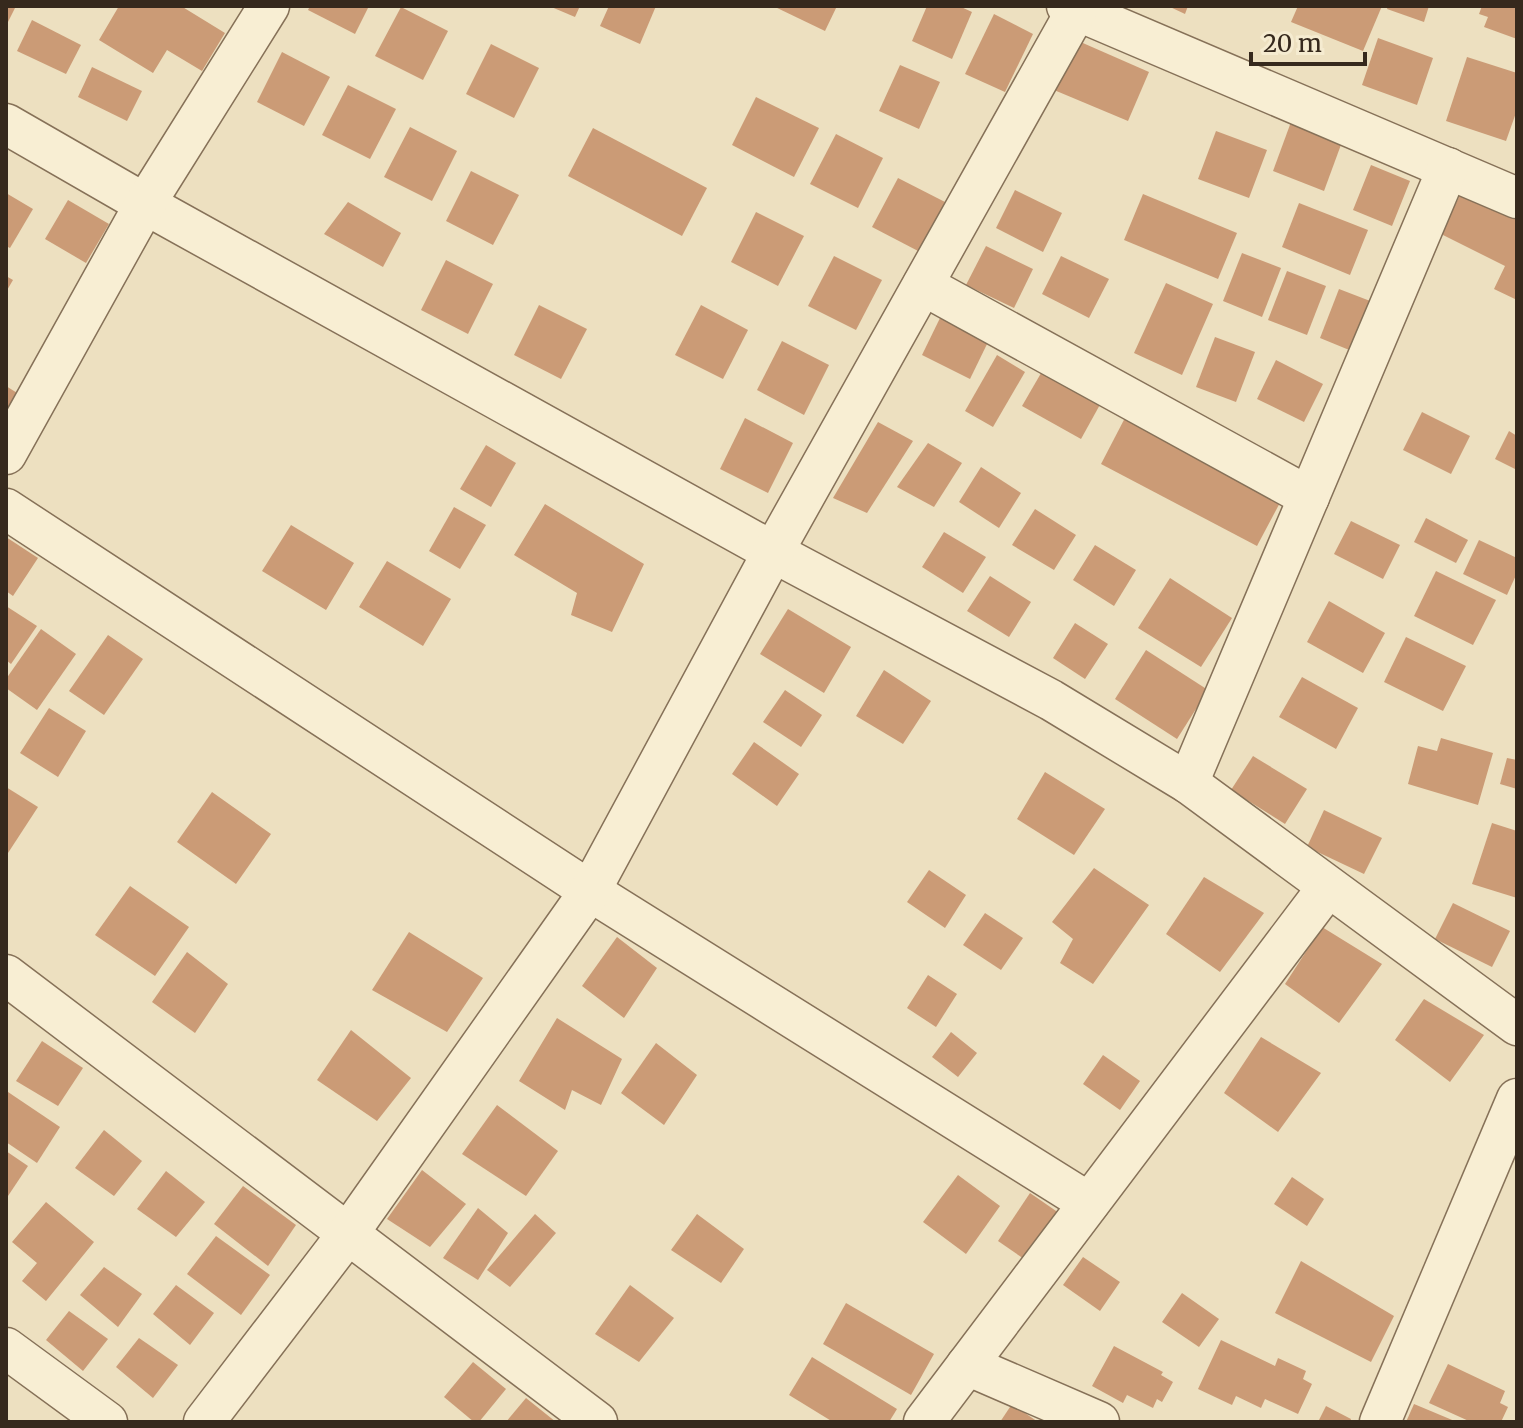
<svg xmlns="http://www.w3.org/2000/svg" width="1523" height="1428" font-family="Merriweather,serif">
<style>
.building{fill:#cb9b76}
.lines{fill:none;stroke-linecap:round;stroke-linejoin:round}
.minor-casing{stroke:#867158;stroke-width:43}
.minor{stroke:#f8eed3;stroke-width:40}
</style>
<rect width="100%" height="100%" fill="#ede0c0"/>
<!-- building -->
<g class="building">
<path d="M6,6H16L6,26Z"/>
<path d="M119,6H181L225,33L202,71L167,50L153,73L99,40Z"/>
<path d="M310,6H369L355,34L308,10Z"/>
<path d="M549,6H580L575,17Z"/>
<path d="M609,6H656L640,44L600,26Z"/>
<path d="M773,6H837L825,31Z"/>
<path d="M927,6H959L972,12L952,59L912,41Z"/>
<path d="M1168,6H1188L1185,14Z"/>
<path d="M1298,6H1382L1363,51L1291,22Z"/>
<path d="M1388,6H1429L1424,22L1387,9Z"/>
<path d="M1482,6H1517V39L1484,27L1488,17L1479,14Z"/>
<path d="M401,7L448,31L423,80L375,56Z"/>
<path d="M994,14L1033,34L1005,92L965,74Z"/>
<path d="M32,20L81,45L66,74L17,51Z"/>
<path d="M1378,38L1433,58L1417,105L1362,85Z"/>
<path d="M1076,40L1149,72L1128,121L1054,90Z"/>
<path d="M491,44L539,68L514,118L466,94Z"/>
<path d="M282,52L330,77L304,126L257,102Z"/>
<path d="M1467,57L1517,73V110L1506,141L1446,121Z"/>
<path d="M900,65L940,82L919,129L879,111Z"/>
<path d="M92,67L142,91L127,121L78,97Z"/>
<path d="M348,85L396,109L370,159L322,135Z"/>
<path d="M756,97L819,128L794,177L732,145Z"/>
<path d="M1291,122L1342,142L1324,191L1273,171Z"/>
<path d="M410,127L457,151L432,201L384,177Z"/>
<path d="M593,128L707,188L682,236L568,176Z"/>
<path d="M1216,131L1267,150L1249,198L1198,179Z"/>
<path d="M836,134L883,158L858,208L810,184Z"/>
<path d="M1371,165L1410,181L1392,226L1353,210Z"/>
<path d="M471,171L519,195L493,245L446,221Z"/>
<path d="M898,178L945,202L920,252L872,227Z"/>
<path d="M1015,190L1062,213L1043,252L996,228Z"/>
<path d="M6,193L33,209L10,248L6,246Z"/>
<path d="M1461,193L1517,220V300L1494,289L1505,266L1441,234Z"/>
<path d="M1143,194L1237,233L1218,279L1124,240Z"/>
<path d="M68,200L109,224L86,263L45,239Z"/>
<path d="M348,202L401,233L383,267L324,234Z"/>
<path d="M1299,203L1368,230L1350,275L1282,247Z"/>
<path d="M756,212L804,236L778,286L731,262Z"/>
<path d="M986,246L1033,269L1014,308L966,285Z"/>
<path d="M1242,253L1281,268L1262,317L1223,301Z"/>
<path d="M834,256L882,280L856,330L808,306Z"/>
<path d="M1061,256L1109,279L1089,318L1042,294Z"/>
<path d="M446,260L493,284L468,334L421,310Z"/>
<path d="M1287,271L1326,286L1307,335L1268,320Z"/>
<path d="M6,276L13,280L6,292Z"/>
<path d="M1166,283L1213,304L1182,375L1134,353Z"/>
<path d="M1339,289L1378,304L1359,354L1320,338Z"/>
<path d="M539,305L587,329L561,379L514,355Z"/>
<path d="M701,305L748,330L723,379L675,355Z"/>
<path d="M941,316L989,340L970,379L922,355Z"/>
<path d="M1215,337L1255,352L1236,402L1196,387Z"/>
<path d="M782,341L829,365L804,415L757,390Z"/>
<path d="M997,355L1025,372L993,427L965,411Z"/>
<path d="M1276,360L1323,384L1304,422L1257,399Z"/>
<path d="M1044,368L1102,401L1081,439L1022,406Z"/>
<path d="M6,386L22,396L6,422Z"/>
<path d="M1422,412L1470,436L1451,474L1403,450Z"/>
<path d="M1127,414L1283,497L1257,546L1101,464Z"/>
<path d="M745,418L793,443L768,493L720,469Z"/>
<path d="M878,422L913,441L867,513L833,498Z"/>
<path d="M1509,431L1517,436V470L1495,459Z"/>
<path d="M928,443L962,463L934,507L897,487Z"/>
<path d="M486,445L516,463L491,507L460,489Z"/>
<path d="M981,467L1021,493L999,528L959,502Z"/>
<path d="M545,504L644,564L612,632L571,615L577,593L514,555Z"/>
<path d="M454,507L486,525L460,569L429,551Z"/>
<path d="M1035,509L1076,535L1054,570L1012,545Z"/>
<path d="M1426,518L1468,540L1456,563L1414,542Z"/>
<path d="M1351,521L1400,545L1383,579L1334,554Z"/>
<path d="M291,525L354,563L326,610L262,571Z"/>
<path d="M944,532L986,557L963,593L922,567Z"/>
<path d="M6,537L38,558L13,596L6,591Z"/>
<path d="M1479,540L1517,558V573L1507,595L1463,574Z"/>
<path d="M1095,545L1136,570L1114,606L1073,580Z"/>
<path d="M387,561L451,599L423,646L359,607Z"/>
<path d="M1436,571L1496,600L1473,645L1414,616Z"/>
<path d="M990,576L1031,602L1009,637L967,611Z"/>
<path d="M1170,578L1232,618L1201,667L1138,628Z"/>
<path d="M1329,601L1385,633L1363,673L1307,642Z"/>
<path d="M6,606L37,626L11,664L6,660Z"/>
<path d="M788,609L851,647L824,693L760,654Z"/>
<path d="M1075,623L1108,644L1085,679L1053,658Z"/>
<path d="M41,629L76,654L37,710L6,688V679Z"/>
<path d="M108,635L143,659L104,715L69,691Z"/>
<path d="M1406,637L1466,666L1443,711L1384,682Z"/>
<path d="M1146,650L1208,690L1177,739L1115,699Z"/>
<path d="M884,670L931,701L903,744L856,716Z"/>
<path d="M1302,677L1358,708L1336,749L1279,717Z"/>
<path d="M785,690L822,715L801,747L763,722Z"/>
<path d="M49,708L86,731L58,777L20,753Z"/>
<path d="M1441,738L1493,753L1478,805L1408,784L1418,746L1437,751Z"/>
<path d="M754,742L799,774L777,806L732,774Z"/>
<path d="M1253,756L1307,789L1285,824L1231,790Z"/>
<path d="M1507,758L1517,760V789L1500,784Z"/>
<path d="M1045,772L1105,809L1074,855L1017,819Z"/>
<path d="M6,787L38,807L8,853L6,851Z"/>
<path d="M212,792L271,834L236,884L177,842Z"/>
<path d="M1324,810L1382,838L1364,874L1307,847Z"/>
<path d="M1492,823L1517,831V898L1472,884Z"/>
<path d="M1094,868L1149,905L1093,984L1060,963L1073,939L1052,922Z"/>
<path d="M929,870L966,895L945,928L907,902Z"/>
<path d="M1204,877L1264,913L1220,972L1166,934Z"/>
<path d="M130,886L189,927L155,976L95,935Z"/>
<path d="M1453,903L1510,931L1492,967L1435,939Z"/>
<path d="M985,913L1023,938L1001,970L963,945Z"/>
<path d="M1322,927L1382,964L1339,1023L1285,984Z"/>
<path d="M409,932L483,978L447,1032L372,990Z"/>
<path d="M617,937L657,968L624,1018L582,986Z"/>
<path d="M187,952L228,984L195,1033L152,1002Z"/>
<path d="M928,975L957,994L936,1027L907,1008Z"/>
<path d="M1424,999L1484,1035L1450,1082L1395,1040Z"/>
<path d="M557,1018L622,1059L601,1105L572,1090L565,1110L519,1081Z"/>
<path d="M351,1030L411,1078L377,1121L317,1080Z"/>
<path d="M951,1032L977,1053L958,1077L932,1057Z"/>
<path d="M1261,1037L1321,1073L1278,1132L1224,1093Z"/>
<path d="M42,1041L83,1068L58,1106L16,1081Z"/>
<path d="M656,1043L697,1075L664,1125L621,1093Z"/>
<path d="M1103,1055L1140,1081L1120,1110L1083,1084Z"/>
<path d="M8,1092L60,1127L37,1163L6,1142V1095Z"/>
<path d="M497,1105L558,1151L526,1196L462,1154Z"/>
<path d="M104,1130L142,1161L114,1196L75,1168Z"/>
<path d="M6,1151L28,1166L6,1199Z"/>
<path d="M422,1170L466,1204L430,1247L387,1219Z"/>
<path d="M166,1171L205,1202L176,1237L137,1209Z"/>
<path d="M958,1175L1000,1206L966,1254L923,1222Z"/>
<path d="M1292,1177L1324,1199L1307,1226L1274,1204Z"/>
<path d="M243,1186L296,1225L268,1266L214,1224Z"/>
<path d="M1030,1193L1059,1213L1027,1261L998,1241Z"/>
<path d="M46,1202L94,1242L46,1301L22,1281L37,1263L12,1242Z"/>
<path d="M478,1208L508,1233L478,1280L443,1258Z"/>
<path d="M535,1214L556,1233L510,1287L487,1270Z"/>
<path d="M697,1214L744,1249L721,1283L671,1250Z"/>
<path d="M216,1236L270,1275L241,1315L187,1274Z"/>
<path d="M1083,1257L1120,1282L1100,1311L1063,1285Z"/>
<path d="M1301,1261L1394,1316L1371,1362L1275,1313Z"/>
<path d="M104,1267L142,1294L118,1327L80,1295Z"/>
<path d="M176,1285L214,1313L190,1345L153,1314Z"/>
<path d="M630,1285L674,1318L639,1362L595,1334Z"/>
<path d="M1182,1293L1219,1319L1199,1347L1162,1322Z"/>
<path d="M846,1303L934,1354L911,1395L823,1344Z"/>
<path d="M69,1311L108,1339L83,1371L46,1340Z"/>
<path d="M139,1338L178,1365L153,1398L116,1367Z"/>
<path d="M1221,1340L1275,1366L1278,1358L1306,1371L1303,1379L1312,1384L1298,1414L1265,1399L1261,1408L1236,1396L1232,1405L1198,1389Z"/>
<path d="M1114,1346L1163,1372L1161,1375L1173,1382L1162,1402L1157,1399L1153,1408L1127,1395L1123,1403L1092,1386Z"/>
<path d="M812,1357L897,1409L889,1422H833L789,1395Z"/>
<path d="M473,1362L506,1389L479,1422H474L444,1397Z"/>
<path d="M1448,1364L1505,1391L1500,1403L1508,1407L1501,1422H1471L1429,1403Z"/>
<path d="M526,1398L556,1422H506Z"/>
<path d="M1012,1404L1038,1422H1000Z"/>
<path d="M1414,1404L1457,1422H1406Z"/>
<path d="M1326,1406L1351,1419L1350,1422H1318Z"/>
</g>
<g class="lines">
<defs>
<g id="minor">
<path d="M1067,6L1517,198"/>
<path d="M6,124L145,204L773,552L1051,700L1188,783L1517,1025"/>
<path d="M923,285L1309,497"/>
<path d="M6,454L145,204L269,6"/>
<path d="M6,509L590,891L1089,1203"/>
<path d="M1188,783L1448,168"/>
<path d="M6,975L597,1422"/>
<path d="M6,1348L107,1422"/>
<path d="M967,1365L1099,1422"/>
<path d="M204,1422L347,1235L590,891L773,552L1079,6"/>
<path d="M924,1422L1328,887"/>
<path d="M1380,1422L1517,1099"/>
</g>
</defs>
<!-- minor casing -->
<use href="#minor" class="minor-casing"/>
<!-- minor -->
<use href="#minor" class="minor"/>
</g>
<!-- border -->
<rect width="1523" height="1428" fill="none" stroke="#36291d" stroke-width="16"/>
<!-- scale -->
<path d="M1251 52v12h114v-12" fill="none" stroke="#36291d" stroke-width="4"/>
<text x="1263" y="52" font-size="24" fill="#36291d" stroke="#f5ebd0" stroke-width="6" paint-order="stroke">20 m</text>
</svg>
